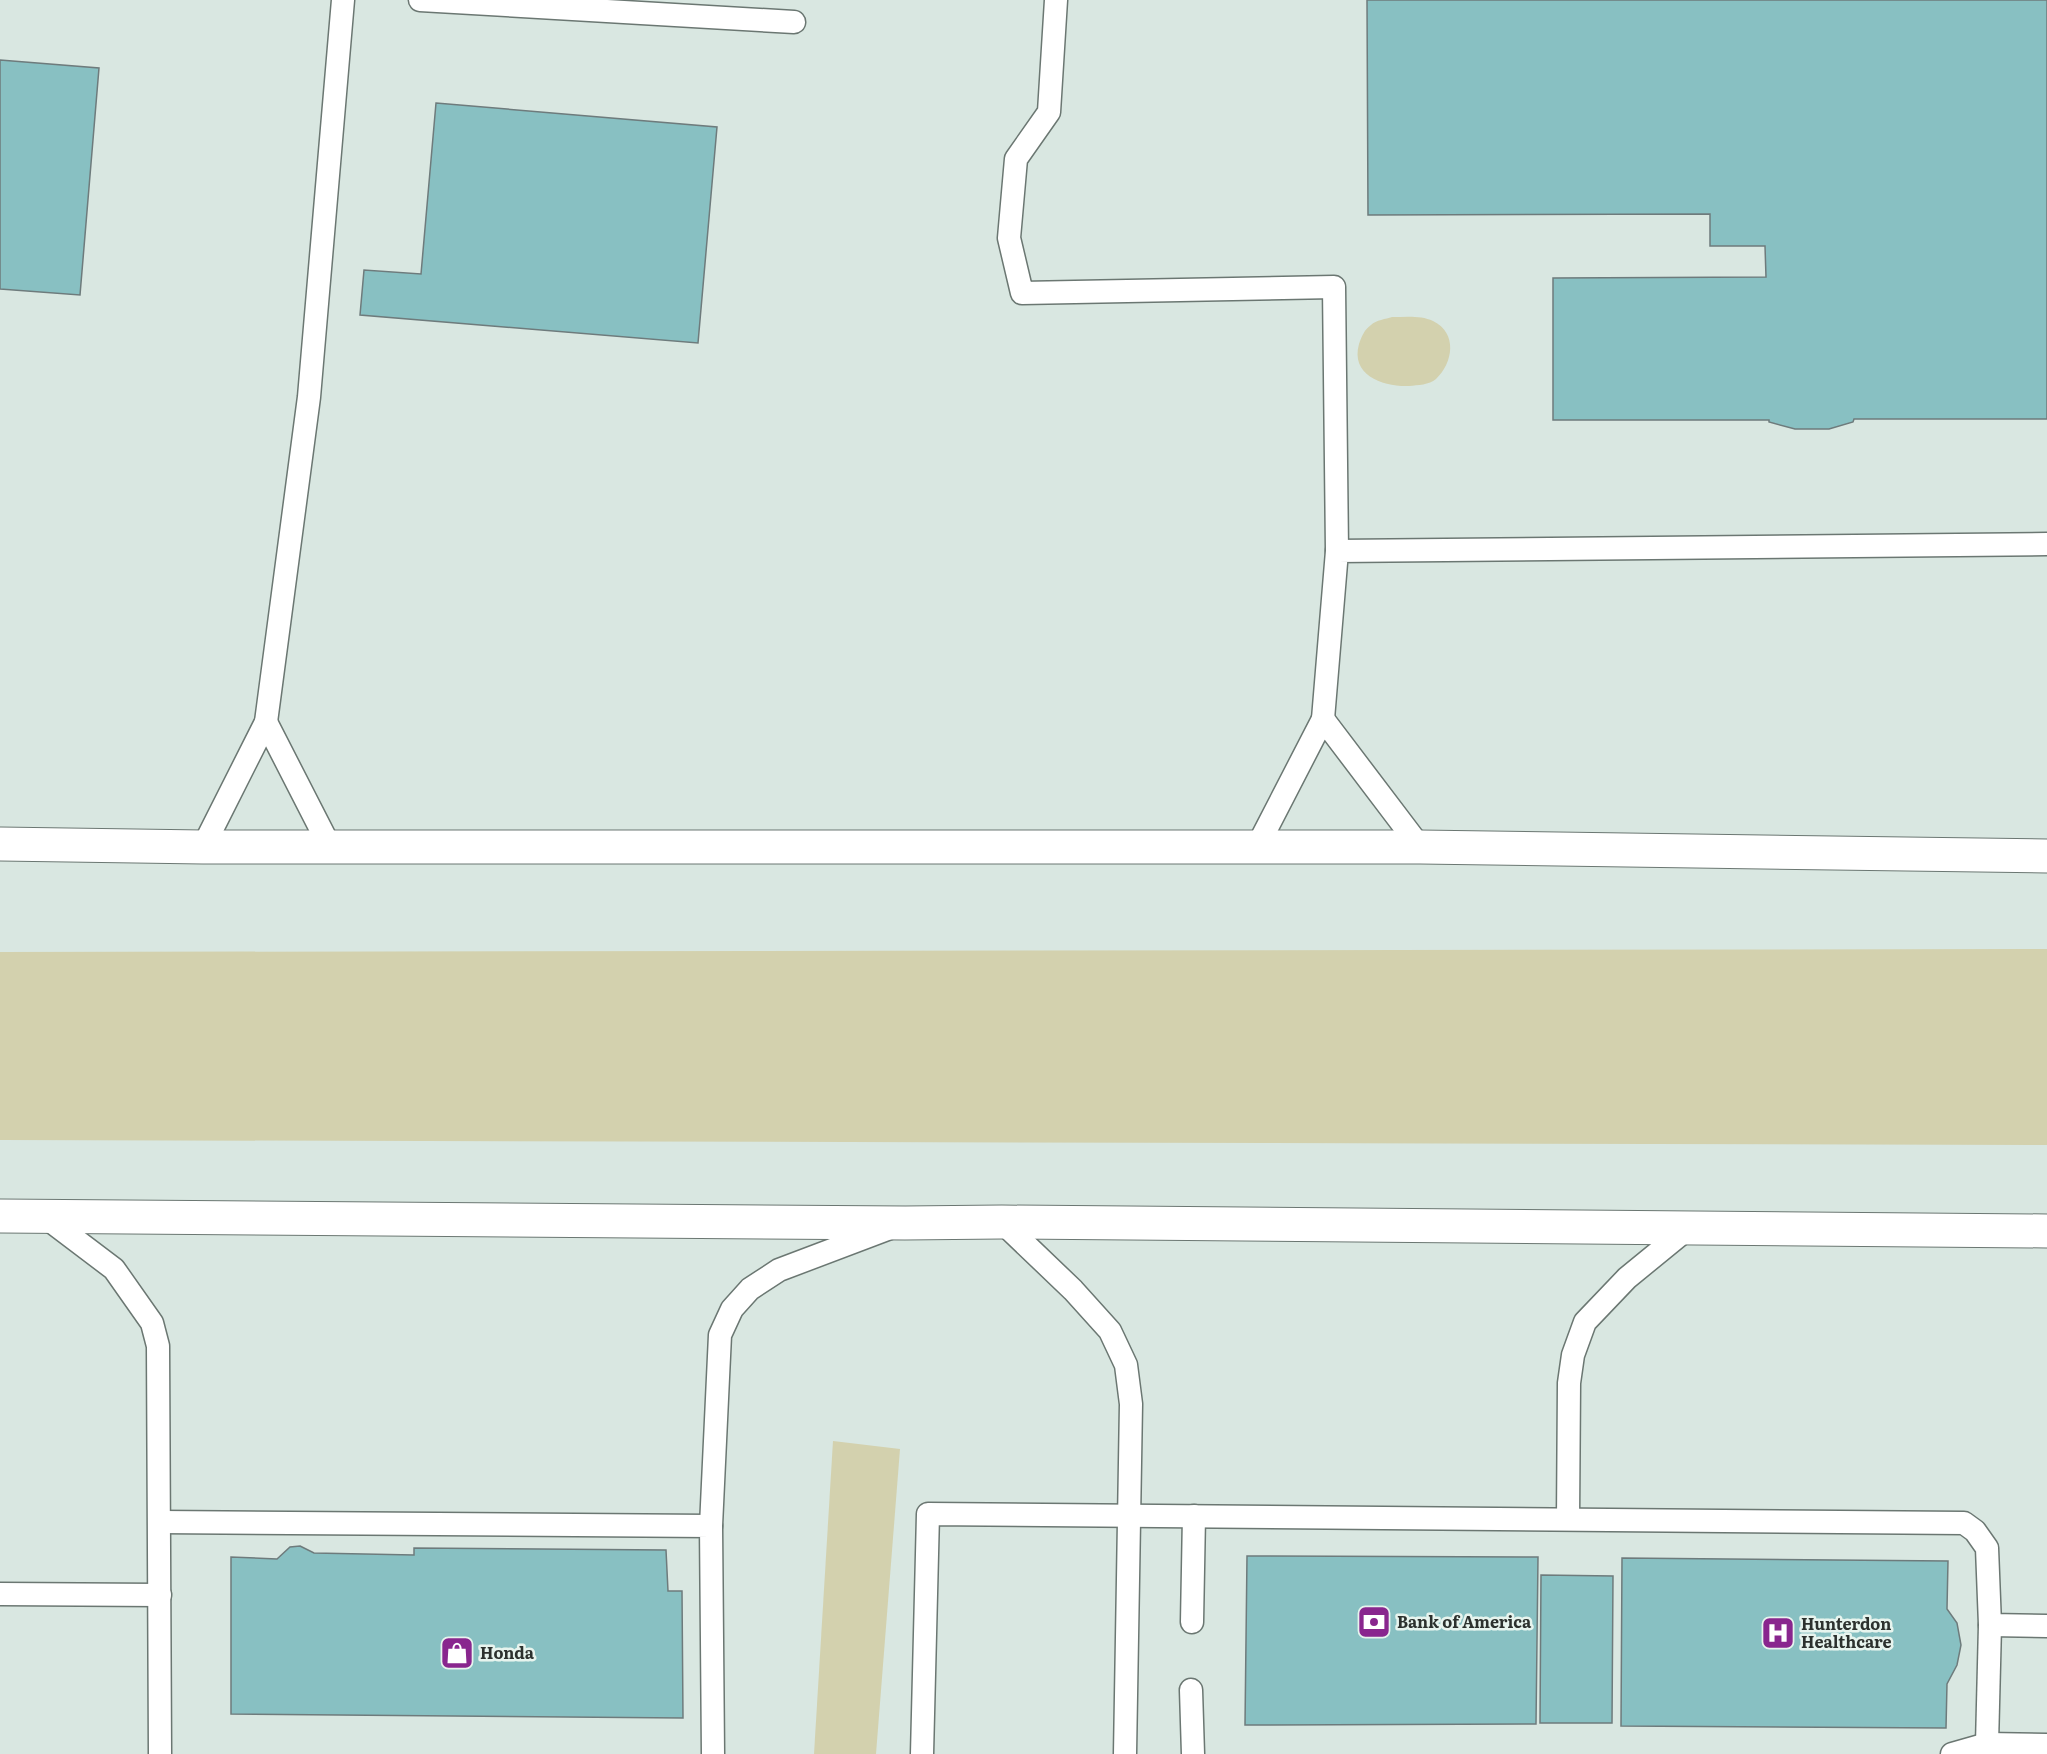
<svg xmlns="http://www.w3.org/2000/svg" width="2047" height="1754" font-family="Literata,serif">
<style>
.green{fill:#d3d1ae}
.building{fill:#88c0c2;stroke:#6e7b7c;stroke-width:1.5}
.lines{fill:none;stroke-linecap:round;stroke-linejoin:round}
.lane-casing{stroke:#6b7772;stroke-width:25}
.highway-casing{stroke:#6b7772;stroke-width:35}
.lane{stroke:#fff;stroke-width:22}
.highway{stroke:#fff;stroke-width:33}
.labels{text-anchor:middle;stroke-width:5;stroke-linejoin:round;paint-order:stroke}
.poi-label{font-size:16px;font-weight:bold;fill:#2c312e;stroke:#e7f4ee;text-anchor:start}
</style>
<rect width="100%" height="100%" fill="#d9e7e1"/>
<!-- green -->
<g class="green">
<path d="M1392,317C1405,317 1421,315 1433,321C1458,333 1453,363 1436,379C1429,385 1418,385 1409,386C1384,387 1350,376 1359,344C1362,336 1364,330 1371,325C1376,320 1386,319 1392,317Z"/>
<path d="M2047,949V1145L0,1140V952Z"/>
<path d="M833,1441L900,1449L876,1754H814Z"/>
</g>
<!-- building -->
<g class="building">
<path d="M1367,0H2047V419H1854L1853,422L1829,429H1795L1769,422V420H1553V278L1766,277L1765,246H1710V214L1368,215Z"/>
<path d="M0,60L99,68L80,295L0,289Z"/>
<path d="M436,103L717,127L698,343L360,315L364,270L421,274Z"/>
<path d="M300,1546L314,1553L414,1555V1548L666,1550L668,1591H682L683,1718L231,1714V1557L277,1559L290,1547Z"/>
<path d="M1247,1556L1538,1557L1536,1724L1245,1725Z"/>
<path d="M1622,1558L1948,1561L1947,1609L1957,1623L1961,1645L1957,1665L1947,1684L1946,1728L1621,1726Z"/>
<path d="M1541,1575L1613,1576L1612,1723H1540Z"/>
</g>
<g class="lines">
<defs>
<g id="lane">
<path d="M420,0L794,22"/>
<path d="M1056,0L1049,112L1016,159L1009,238L1022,293L1334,287L1337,551"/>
<path d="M1323,719L1337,551L2047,544"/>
<path d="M266,722L330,847"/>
<path d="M203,847L266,722L309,397L343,0"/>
<path d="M1257,847L1323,719L1420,847"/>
<path d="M44,1216L114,1269L152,1323L158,1346L160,1754"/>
<path d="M1002,1222L1073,1290L1110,1331L1126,1365L1131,1404L1125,1754"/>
<path d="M1568,1519L1569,1383L1573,1355L1585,1322L1627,1278L1687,1229"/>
<path d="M160,1522L711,1526L713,1754"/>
<path d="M711,1526L720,1335L732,1309L750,1289L779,1270L890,1228"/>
<path d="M0,1594L160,1595"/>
<path d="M1192,1622L1194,1516"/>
<path d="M1191,1690L1193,1754"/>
<path d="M1987,1744L1990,1625"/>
<path d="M922,1754L928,1514L1964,1523L1975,1531L1987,1548L1990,1625L2047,1626"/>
<path d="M1952,1754L1987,1744L2047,1745"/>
</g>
<g id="highway">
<path d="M0,844L203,847H1420L2047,856"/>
<path d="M0,1216L905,1223L1002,1222L2047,1231"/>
</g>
</defs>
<!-- lane casing -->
<use href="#lane" class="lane-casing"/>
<!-- highway casing -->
<use href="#highway" class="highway-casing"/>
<!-- lane -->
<use href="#lane" class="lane"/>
<!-- highway -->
<use href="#highway" class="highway"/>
</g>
<!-- icons -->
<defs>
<symbol id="bank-square" viewBox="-11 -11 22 22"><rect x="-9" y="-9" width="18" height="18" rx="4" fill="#89268e" stroke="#e7f4ee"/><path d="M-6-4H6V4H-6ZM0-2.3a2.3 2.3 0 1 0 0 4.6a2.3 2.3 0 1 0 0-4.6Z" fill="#fff"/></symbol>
<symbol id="hospital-square" viewBox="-11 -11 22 22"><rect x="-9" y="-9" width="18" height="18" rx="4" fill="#89268e" stroke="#e7f4ee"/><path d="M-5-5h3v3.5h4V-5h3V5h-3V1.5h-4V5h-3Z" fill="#fff"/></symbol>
<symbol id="shop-square" viewBox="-11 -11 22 22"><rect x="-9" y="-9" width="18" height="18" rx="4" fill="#89268e" stroke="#e7f4ee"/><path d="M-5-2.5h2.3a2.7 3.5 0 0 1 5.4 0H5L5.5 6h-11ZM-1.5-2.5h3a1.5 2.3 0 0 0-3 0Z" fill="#fff"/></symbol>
</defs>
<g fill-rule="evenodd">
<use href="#bank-square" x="1355" y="1603" width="38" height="38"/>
<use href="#hospital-square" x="1759" y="1614" width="38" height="38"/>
<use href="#shop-square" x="438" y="1634" width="38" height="38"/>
</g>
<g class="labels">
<!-- poi labels -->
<g class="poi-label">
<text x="1397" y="1628">Bank of America</text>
<text x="1801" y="1630">Hunterdon<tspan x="1801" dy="18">Healthcare</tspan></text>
<text x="480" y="1659">Honda</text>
</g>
</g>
</svg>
